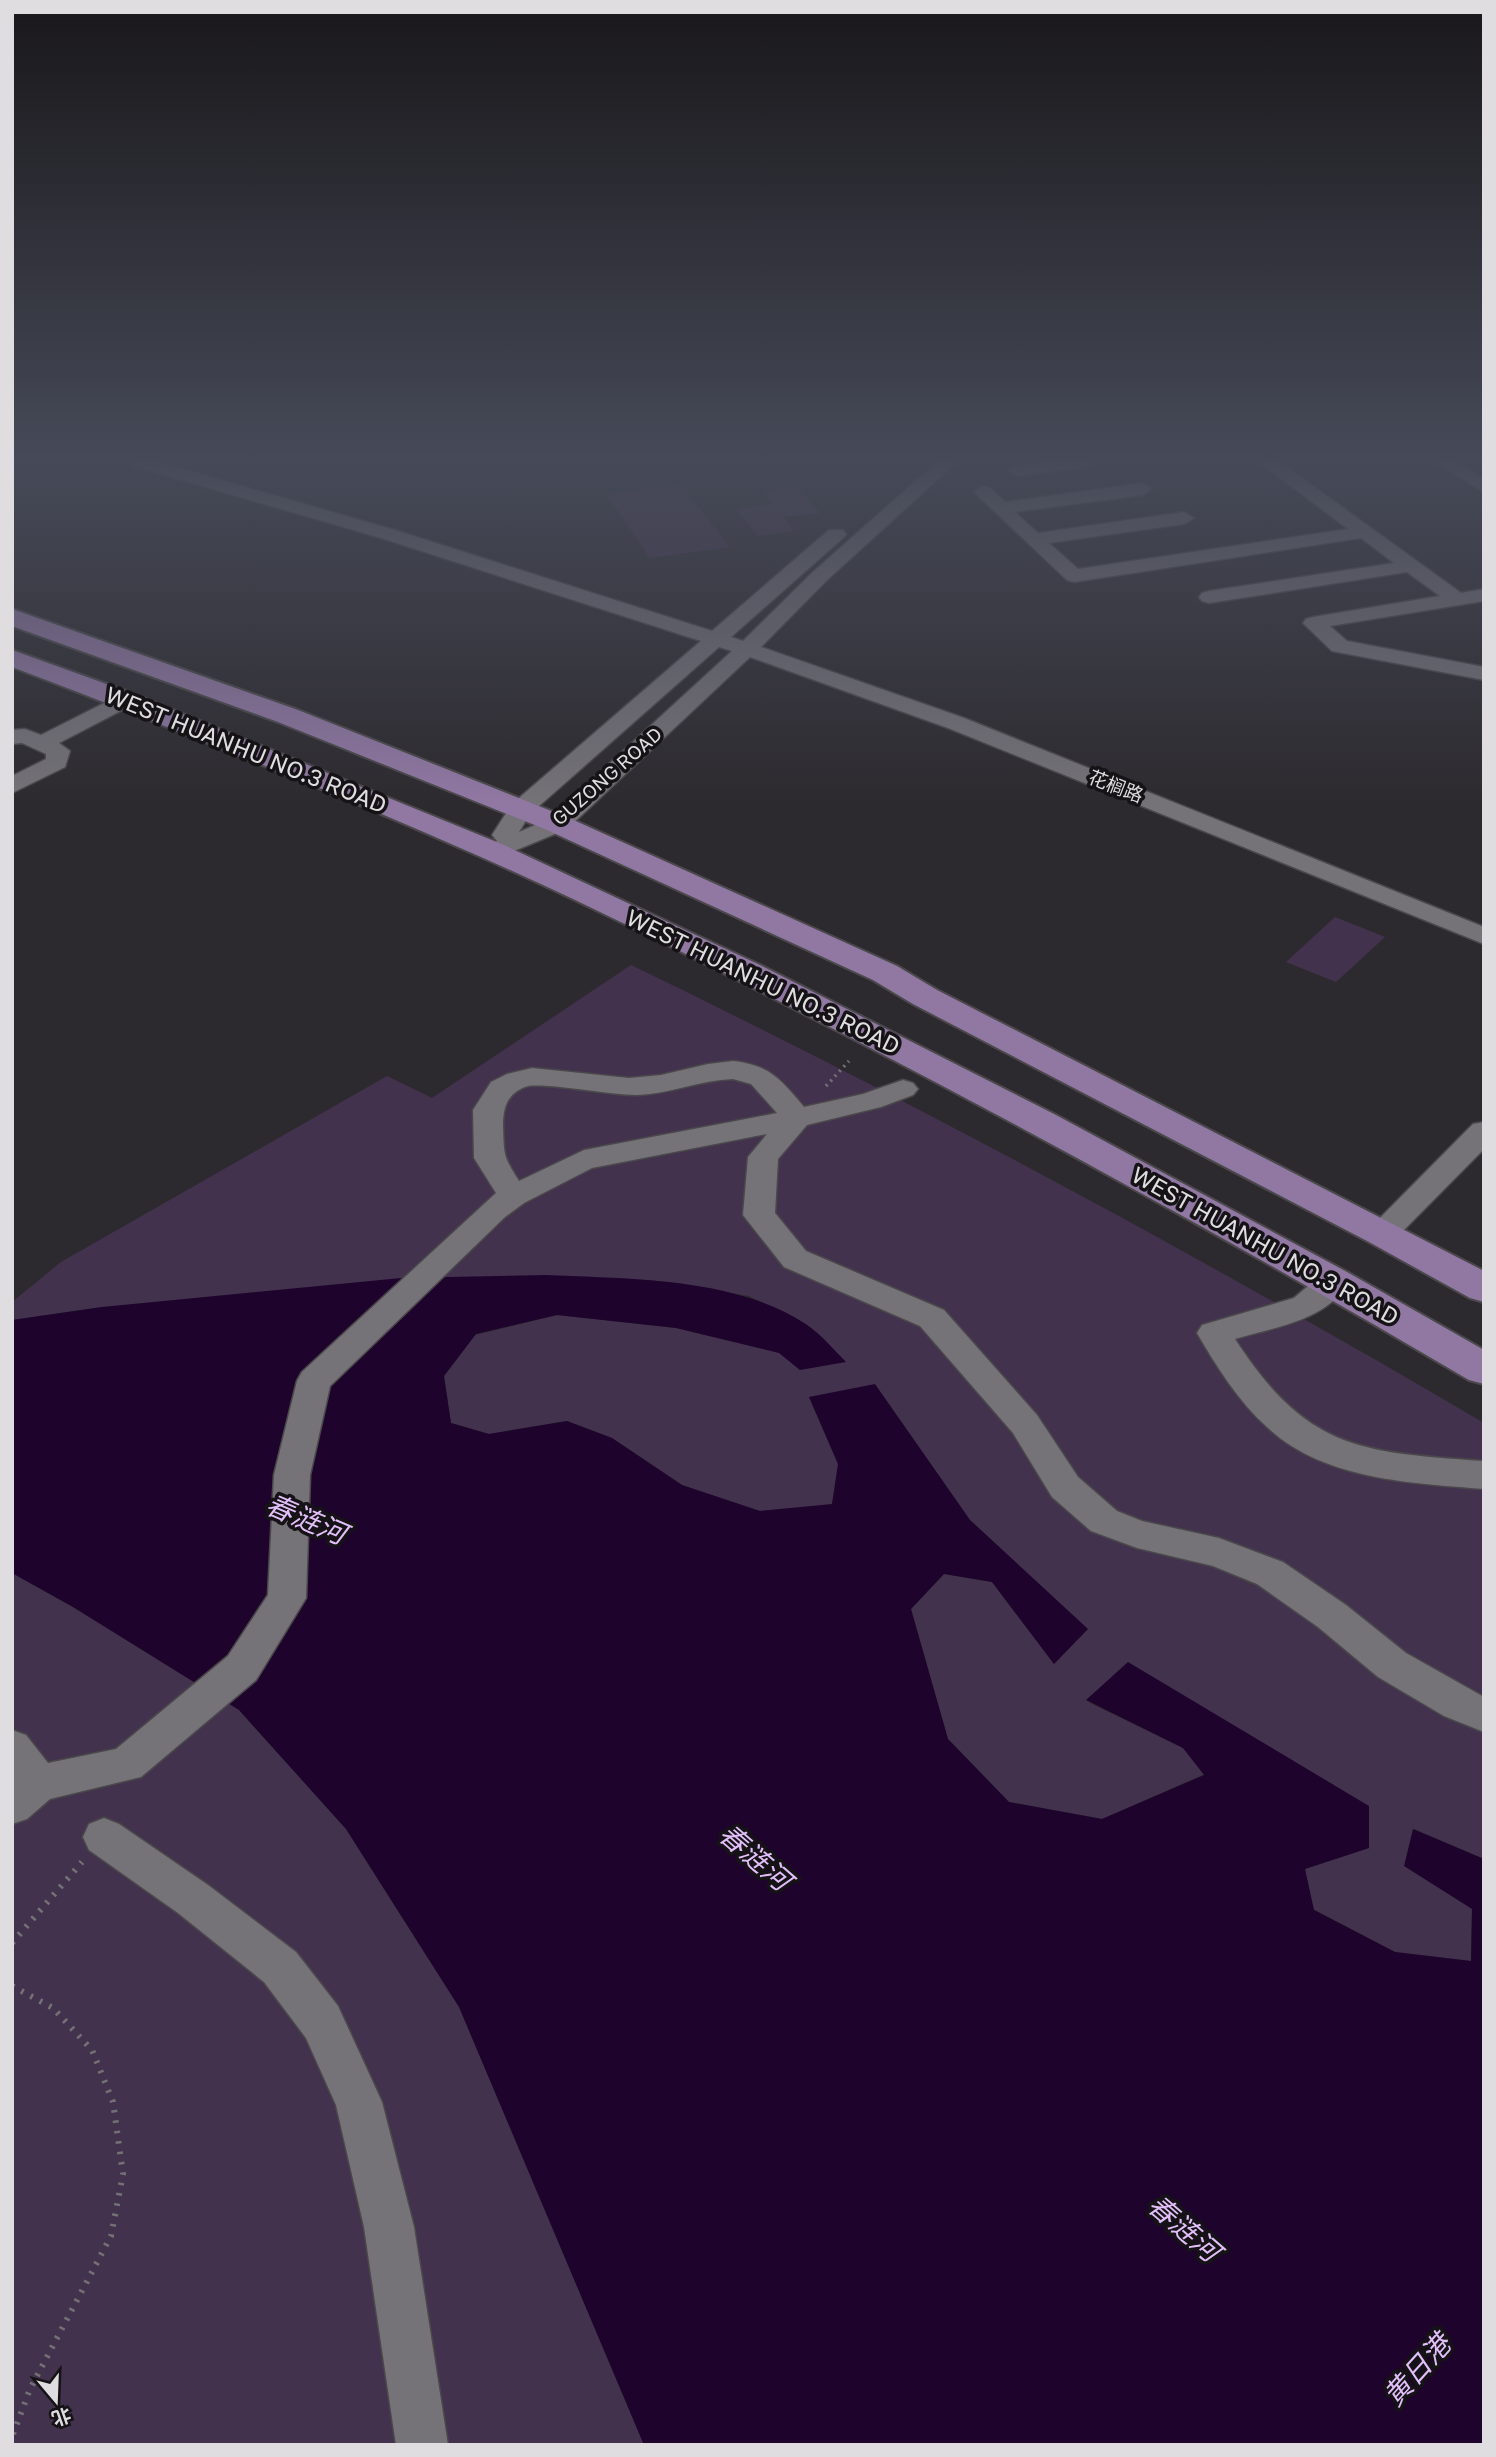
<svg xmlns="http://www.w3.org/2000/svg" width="1496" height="2457" font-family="'Golos Text','Noto Sans SC',sans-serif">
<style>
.green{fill:#43324e}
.water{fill:#1e042c}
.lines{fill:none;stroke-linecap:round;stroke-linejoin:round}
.minor-casing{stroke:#4a484b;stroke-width:3}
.major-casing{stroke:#4a484b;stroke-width:4}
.path-far1{stroke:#747175;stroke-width:3.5;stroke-dasharray:2 4.5;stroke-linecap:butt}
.path{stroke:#747175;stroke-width:6;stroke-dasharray:2.5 8;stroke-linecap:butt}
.minor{fill:#757278;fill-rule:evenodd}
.major{fill:#9178a3;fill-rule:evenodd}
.labels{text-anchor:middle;stroke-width:7;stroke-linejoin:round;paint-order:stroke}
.far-street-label{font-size:19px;fill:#dfdde0;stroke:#151316}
.street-label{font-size:23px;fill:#dfdde0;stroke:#151316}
.near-water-label{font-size:28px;font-style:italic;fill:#e2bffa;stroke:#151316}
</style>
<rect width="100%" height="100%" fill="#2d2a2f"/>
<!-- green -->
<g class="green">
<path d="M681,485L730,547L650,558L606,494Z"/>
<path d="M798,487L820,513L784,517L794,531L758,536L736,509L772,504L763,491Z"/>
<path d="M1335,917L1385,937L1336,982L1286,962Z"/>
<path d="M631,965C922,1106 1205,1259 1484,1423V1859L1414,1829L1472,1909L1471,1961L1395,1952L1313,1909L1305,1869L1369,1848V1806L1086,1701L1183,1748L1205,1774L1102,1819L1009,1802L948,1739L911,1609L944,1574L992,1582L1054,1664L1087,1629L970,1520L875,1385L809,1397L838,1464L832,1505L760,1511L682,1485L612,1438L567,1421L489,1434L451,1423L444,1376L475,1335L557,1315L676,1328L780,1353L800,1370L808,1325L749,1296L651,1280L102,1307L12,1320V1302L61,1262L387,1076L432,1098Z"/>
<path d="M12,1573L73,1607L239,1710L346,1829L459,2007L644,2445H12Z"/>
</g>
<!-- water -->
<path class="water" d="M546,1275C629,1279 736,1277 807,1325C821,1334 834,1350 846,1362L800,1370L779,1353L676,1328L557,1315L476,1334L444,1376L451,1423L489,1434L567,1421L612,1438L682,1485L760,1511L832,1504L838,1464L809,1397L875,1384L970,1520L1088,1629L1054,1664L992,1582L944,1574L911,1609L948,1739L1009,1802L1102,1819L1204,1775L1183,1748L1086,1700L1128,1662L1369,1806V1848L1305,1869L1314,1910L1395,1952L1471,1961L1472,1909L1404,1866L1413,1829L1484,1859V2445H644L459,2007L346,1829L239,1710L73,1607L12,1573V1320L102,1307L401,1278Z"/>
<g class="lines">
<defs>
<g id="minor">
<path d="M130,462H158L395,530L712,631L829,530H843L846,534L843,538L731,637L743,641L813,572L937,462H957L827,580L761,647L964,718L1484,927V944L948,728L750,657L567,829L502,856L493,858L484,856L481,851L484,846L497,841L492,835L512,804L701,641L381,538L133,466ZM719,647L732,651L549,819L519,832L530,814Z"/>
<path d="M1045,462H1094L1085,467L1017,476L1008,471L1017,466Z"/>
<path d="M1259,462H1280L1461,593L1484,589V601L1330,626L1347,641L1484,667V680L1332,651L1303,623L1306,619L1313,617L1440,596L1407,572L1209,603L1202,601L1199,597L1202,593L1209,591L1394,563L1361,538L1074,582L1067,580L974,492L983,486L990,488L1005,502L1143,483L1152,489L1143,495L1015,512L1038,533L1184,512L1194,518L1184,524L1049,543L1078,569L1348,529Z"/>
<path d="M1435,462H1456L1484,479V492Z"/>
<path d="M124,693L132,695L135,700L132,705L59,743L70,751L65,767L12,793V776L46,759V754L22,743L12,744V730L25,729L41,735Z"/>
<path d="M733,1061C770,1065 781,1080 804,1107L863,1094L903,1080L913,1083L918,1089L913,1095L881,1107L807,1125L778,1159L775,1213L806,1251L944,1310L1037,1415L1078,1477L1117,1511L1142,1521L1219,1538L1283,1562L1346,1605L1406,1653L1484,1697V1732L1444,1716L1378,1677L1318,1627L1257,1584L1213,1566L1137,1548L1091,1531L1052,1497L1013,1433L920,1326L784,1267L743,1215L748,1157L767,1134L592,1168L524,1203L505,1217L330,1386L310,1475L306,1598L256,1680L141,1777L50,1799L27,1819L12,1824V1730L26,1735L48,1763L116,1749L228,1656L268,1595L274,1475L297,1381L302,1372L496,1193L474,1158L473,1110L491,1082L507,1074L532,1068L629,1078L661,1075L708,1064ZM733,1079L751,1084L777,1113L584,1150L519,1181C503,1156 504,1155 503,1125C503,1108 507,1094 525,1087C541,1081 612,1096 638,1095C670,1094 700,1080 733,1079Z"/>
<path d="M1484,1122V1149L1394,1240L1383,1244L1372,1240L1367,1233L1372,1226L1473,1124Z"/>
<path d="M1333,1271L1344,1274L1349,1282C1326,1321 1275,1327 1235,1339C1307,1450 1360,1452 1484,1461V1489C1411,1483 1323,1480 1267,1427C1238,1401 1217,1367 1197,1333L1202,1325L1294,1298L1322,1274Z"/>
<path d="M104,1818L119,1824L208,1885L296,1952L338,2006L382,2102L414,2227L448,2445H396L364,2227L336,2105L306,2038L264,1982L178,1913L89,1850L83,1837L89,1824Z"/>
</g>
<g id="major">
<path d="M12,609L298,710L569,818L897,966L937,990L1484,1271V1302L1470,1298L1369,1242L913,1004L873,980L547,830L278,722L12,626Z"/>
<path d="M12,650L134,694L504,845L760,965L1054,1114L1347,1272L1484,1350V1384L1469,1380C1267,1261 1063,1148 855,1040C732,977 608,913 481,857C327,789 170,727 12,667Z"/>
</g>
</defs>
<!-- minor casing -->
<use href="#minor" class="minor-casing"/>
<!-- major casing -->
<use href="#major" class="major-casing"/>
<!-- path-far1 -->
<path class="path-far1" d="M826,1086L849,1061"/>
<!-- path -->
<g class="path">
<path d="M12,1943L82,1862"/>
<path d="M12,1986L53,2008L92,2050L113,2102L123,2174L111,2236L30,2389L12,2437"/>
</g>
<!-- minor -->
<use href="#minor" class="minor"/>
<!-- major -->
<use href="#major" class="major"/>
</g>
<!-- sky -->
<linearGradient id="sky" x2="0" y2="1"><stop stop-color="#19171a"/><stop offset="0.57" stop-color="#464a58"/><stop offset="1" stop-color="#464a58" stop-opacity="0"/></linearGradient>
<rect width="1496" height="806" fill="url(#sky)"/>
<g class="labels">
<!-- far-street labels -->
<g class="far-street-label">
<text transform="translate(607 776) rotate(-41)" y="7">GUZONG ROAD</text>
<text transform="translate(1116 786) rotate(21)" y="7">花榈路</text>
</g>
<!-- street labels -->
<g class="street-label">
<text transform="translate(246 750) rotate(22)" y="8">WEST HUANHU NO.3 ROAD</text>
<text transform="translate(763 982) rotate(26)" y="8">WEST HUANHU NO.3 ROAD</text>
<text transform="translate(1265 1246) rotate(29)" y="8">WEST HUANHU NO.3 ROAD</text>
</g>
<!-- near-water labels -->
<g class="near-water-label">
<text transform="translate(306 1519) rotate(23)" y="10">春涟河</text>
<text transform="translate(755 1857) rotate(41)" y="10">春涟河</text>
<text transform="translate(1184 2228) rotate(41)" y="10">春涟河</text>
<text transform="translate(1417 2370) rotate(-48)" y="10">黄日港</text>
</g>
</g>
<!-- border -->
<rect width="1496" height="2457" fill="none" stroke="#dfdde0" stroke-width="28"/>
<!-- north arrow -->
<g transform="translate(56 2401) rotate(161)" stroke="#151316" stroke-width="5" paint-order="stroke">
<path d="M0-5L12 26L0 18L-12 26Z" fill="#dfdde0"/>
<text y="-10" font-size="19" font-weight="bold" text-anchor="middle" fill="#dfdde0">北</text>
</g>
</svg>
